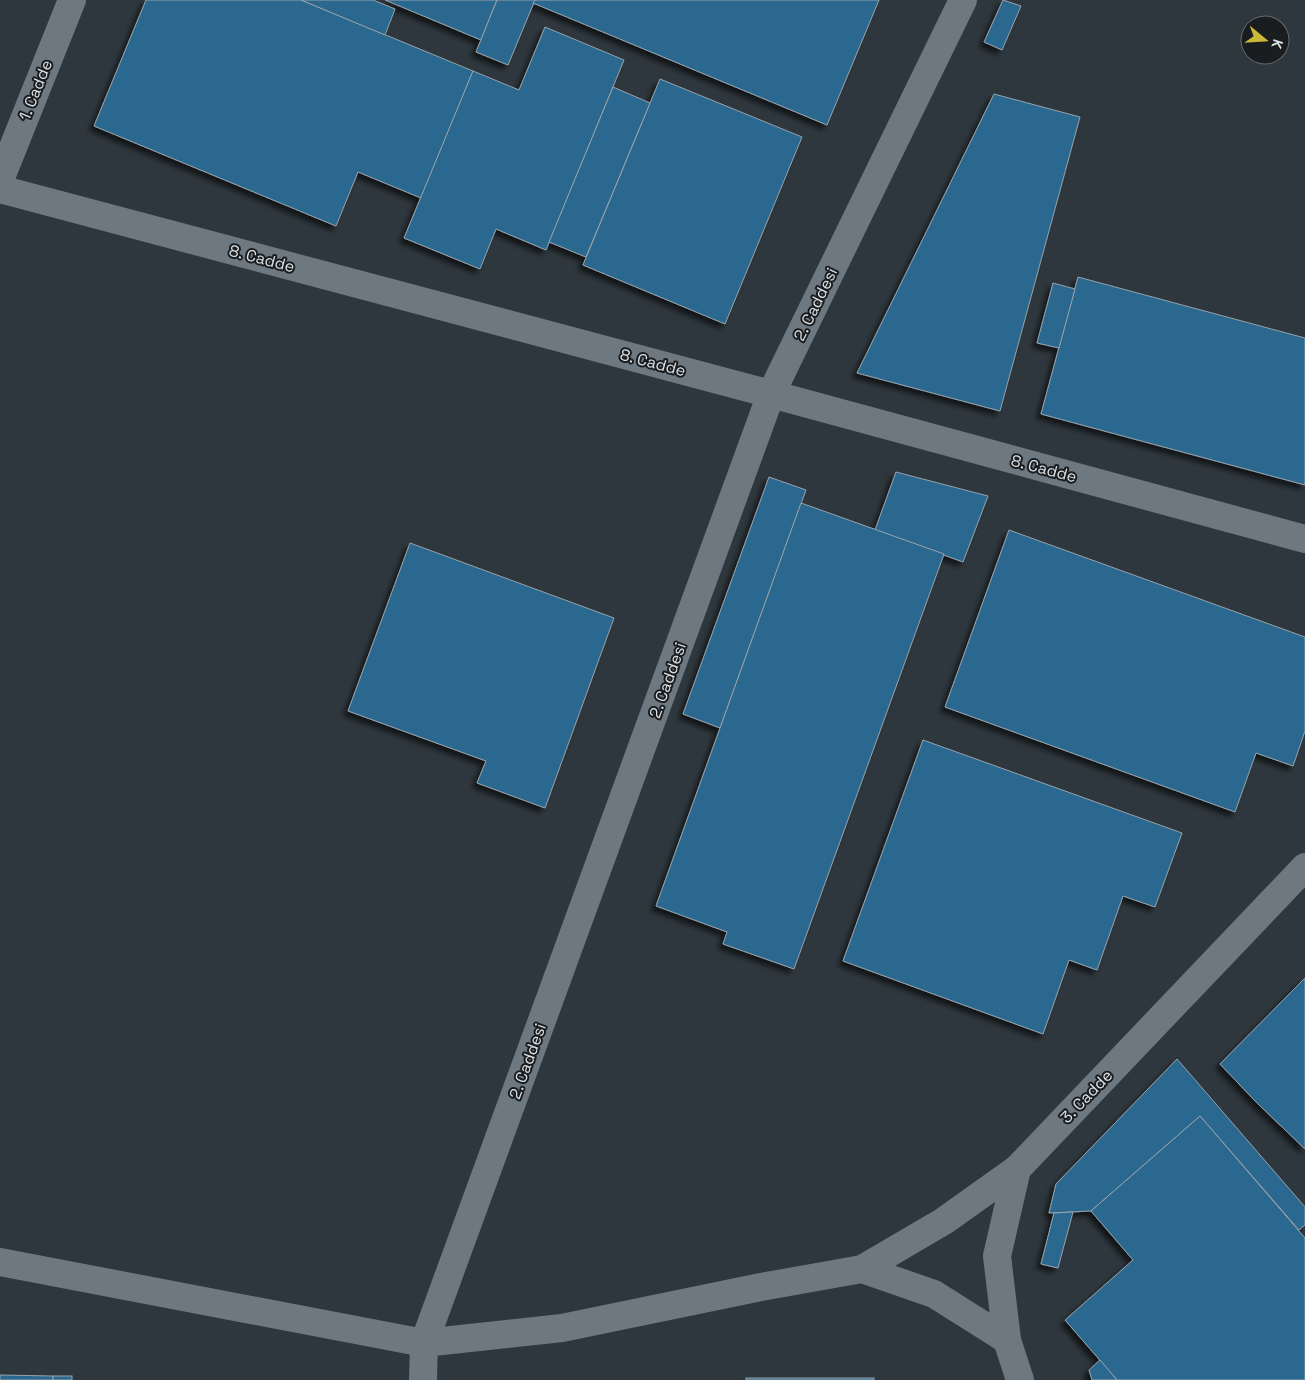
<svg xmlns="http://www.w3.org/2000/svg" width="1305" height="1380" font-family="'Space Grotesk',sans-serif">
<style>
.building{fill:#29678f;stroke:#98a3ab;filter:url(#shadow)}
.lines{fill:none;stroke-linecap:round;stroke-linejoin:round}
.minor{stroke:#6e7880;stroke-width:28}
.labels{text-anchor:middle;stroke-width:4;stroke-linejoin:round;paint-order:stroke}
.street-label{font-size:16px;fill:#dce2e6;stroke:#191d20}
</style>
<defs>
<filter id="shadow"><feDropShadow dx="-4.5" dy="4.5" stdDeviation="2.5" flood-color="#0009"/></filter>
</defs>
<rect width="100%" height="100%" fill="#2e373d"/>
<!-- building -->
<g class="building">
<path d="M146,0H301L473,71L421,198L358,172L336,226L94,126Z"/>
<path d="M301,0H373L395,9L385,35Z"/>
<path d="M385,0H497L481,40Z"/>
<path d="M497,0H535L508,65L476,52Z"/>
<path d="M535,0H879L827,125L533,3Z"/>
<path d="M1003,0L1021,6L1002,50L984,42Z"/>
<path d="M545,27L624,60L546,250L496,229L480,269L404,238L473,71L519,90Z"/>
<path d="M660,79L802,137L725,324L583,265Z"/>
<path d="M613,87L650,103L586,257L549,242Z"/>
<path d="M994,94L1080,117L1000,411L857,373Z"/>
<path d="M1078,277L1305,338V485L1041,414Z"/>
<path d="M1053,283L1075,289L1059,348L1037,343Z"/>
<path d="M896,472L988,496L963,562L875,530Z"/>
<path d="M769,477L806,490L720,728L683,714Z"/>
<path d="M801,503L944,554L794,969L723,944L727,932L656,906Z"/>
<path d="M1009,530L1305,637V731L1293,766L1256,753L1235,812L945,707Z"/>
<path d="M410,543L614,618L545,808L477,783L486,761L348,711Z"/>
<path d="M923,740L1182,833L1155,907L1123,896L1097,970L1069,960L1043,1034L843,961Z"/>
<path d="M1305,978V1149L1257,1103L1220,1064Z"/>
<path d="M1177,1059L1305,1207V1225L1299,1230L1200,1116L1091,1211L1049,1213L1056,1184Z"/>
<path d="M1200,1116L1305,1238V1380H1117L1065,1320L1133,1260L1091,1211Z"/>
<path d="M1073,1212L1058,1268L1041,1264L1054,1213Z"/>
<path d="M1100,1360L1117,1380H1092L1089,1370Z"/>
<path d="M0,1375L53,1376V1380H0Z"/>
<rect x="53" y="1376" width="19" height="4"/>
<rect x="746" y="1378" width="128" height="2"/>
</g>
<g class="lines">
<!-- minor -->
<g class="minor">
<path d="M0,180L72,0"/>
<path d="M0,189L771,394L1305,539"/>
<path d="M0,1262L424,1343L562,1328L761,1287L862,1269L934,1294L1007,1340"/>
<path d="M862,1269L944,1221L1017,1169"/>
<path d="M423,1380L424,1343L771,394L963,0"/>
<path d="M1020,1380L1007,1340L997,1256L1017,1169L1305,867"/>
</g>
</g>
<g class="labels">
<!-- street labels -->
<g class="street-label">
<text transform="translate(35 90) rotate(-68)" y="6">1. Cadde</text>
<text transform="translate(262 258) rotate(15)" y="6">8. Cadde</text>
<text transform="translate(815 304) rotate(-64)" y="6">2. Caddesi</text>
<text transform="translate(653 362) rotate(15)" y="6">8. Cadde</text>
<text transform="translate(1044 468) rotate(15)" y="6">8. Cadde</text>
<text transform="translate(667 680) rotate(-70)" y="6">2. Caddesi</text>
<text transform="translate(527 1061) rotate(-70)" y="6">2. Caddesi</text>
<text transform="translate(1086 1096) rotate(-46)" y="6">3. Cadde</text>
</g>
</g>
<!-- north arrow -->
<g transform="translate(1265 40) rotate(108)"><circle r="24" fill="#191d20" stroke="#676c6f"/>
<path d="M0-4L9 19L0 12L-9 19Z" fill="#ccb938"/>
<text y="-8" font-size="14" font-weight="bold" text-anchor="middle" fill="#dce2e6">K</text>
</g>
</svg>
